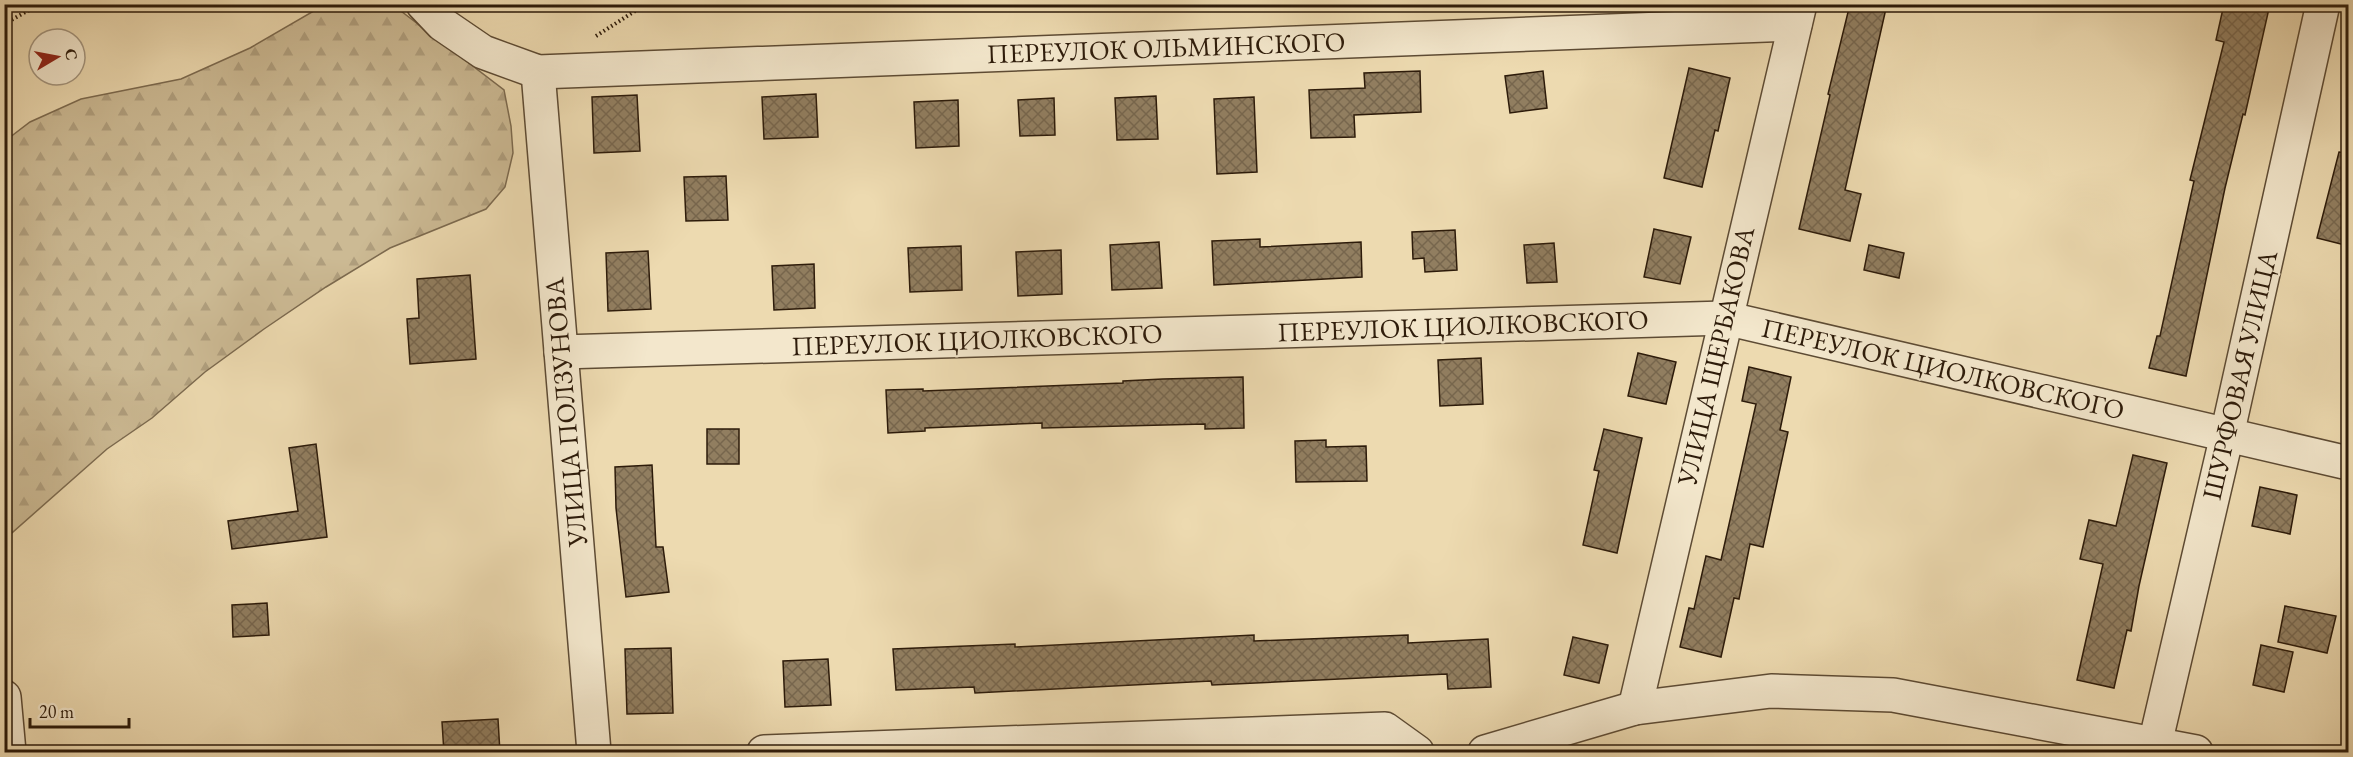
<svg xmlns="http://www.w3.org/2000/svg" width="2353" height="757" font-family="'EB Garamond',serif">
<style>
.forest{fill:url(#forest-firs);stroke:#7c6a4f;stroke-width:1.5}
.building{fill:url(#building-cross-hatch);stroke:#2d1b0a;stroke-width:1.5}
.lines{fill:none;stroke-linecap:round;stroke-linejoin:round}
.minor-casing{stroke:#5d4b34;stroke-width:36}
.path{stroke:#2d1b0a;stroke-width:4;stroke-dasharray:1.5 3;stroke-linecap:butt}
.minor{stroke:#f3e7cc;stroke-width:33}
.labels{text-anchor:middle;stroke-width:4.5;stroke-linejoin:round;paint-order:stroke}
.street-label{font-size:27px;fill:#2d1b0a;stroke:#f3e7cc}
</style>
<defs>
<pattern id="forest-firs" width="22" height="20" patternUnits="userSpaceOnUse" patternTransform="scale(1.5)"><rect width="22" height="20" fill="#ccba94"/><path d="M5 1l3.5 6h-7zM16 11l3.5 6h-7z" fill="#b09f7e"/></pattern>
<pattern id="building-cross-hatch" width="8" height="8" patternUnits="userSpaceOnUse" patternTransform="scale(1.5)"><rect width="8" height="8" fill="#917e60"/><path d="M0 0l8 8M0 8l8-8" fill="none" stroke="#77664d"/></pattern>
</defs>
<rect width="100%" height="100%" fill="#eddab0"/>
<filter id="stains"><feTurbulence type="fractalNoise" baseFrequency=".00333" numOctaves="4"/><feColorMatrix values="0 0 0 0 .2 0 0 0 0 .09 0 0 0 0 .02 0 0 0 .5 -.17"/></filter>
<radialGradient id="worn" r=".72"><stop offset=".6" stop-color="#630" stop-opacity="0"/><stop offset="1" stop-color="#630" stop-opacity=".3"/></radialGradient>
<!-- forest -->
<path class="forest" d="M324,5H393L504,90L511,126L513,153L505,187L486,209L390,248L326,287L264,329L205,372L152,418L107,449L5,539V141L30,122L81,99L181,79L250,48Z"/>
<!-- building -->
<g class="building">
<path d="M1850,4H1887L1845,190L1861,194L1850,241L1799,229L1830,95L1828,94Z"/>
<path d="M2224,4H2270L2245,115L2243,114L2225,188L2186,376L2149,368L2157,336H2160L2194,181L2190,180L2224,42L2216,40Z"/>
<path d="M1689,68L1730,78L1718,131L1715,130L1702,187L1664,178Z"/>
<path d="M1420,71L1421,112L1354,115L1355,137L1311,138L1309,90L1365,88L1364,73Z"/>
<path d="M1543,71L1547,108L1510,113L1505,76Z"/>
<path d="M816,94L818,137L764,139L762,97Z"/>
<path d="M637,95L640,151L594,153L592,97Z"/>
<path d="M1156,96L1158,139L1117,140L1115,98Z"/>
<path d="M1254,97L1257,172L1217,174L1214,99Z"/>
<path d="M1054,98L1055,135L1020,136L1018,100Z"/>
<path d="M958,100L959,146L916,148L914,102Z"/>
<path d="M2339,152L2349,154V246L2317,238Z"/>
<path d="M726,176L728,220L686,221L684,177Z"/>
<path d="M1654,229L1691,237L1680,284L1644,277Z"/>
<path d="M1455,230L1457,270L1425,272L1424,258L1413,259L1412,232Z"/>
<path d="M1260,239V247L1361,242L1362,277L1214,285L1212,241Z"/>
<path d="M1159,242L1162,288L1112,290L1110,245Z"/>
<path d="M1554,243L1557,282L1527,283L1524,245Z"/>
<path d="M1869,245L1904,253L1899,278L1864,270Z"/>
<path d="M961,246L962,290L910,292L908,248Z"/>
<path d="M1061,250L1062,294L1018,296L1016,252Z"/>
<path d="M648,251L651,309L608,311L606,253Z"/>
<path d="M814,264L815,308L774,310L772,266Z"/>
<path d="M470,275L476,359L410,364L407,319L419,318L417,279Z"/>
<path d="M1638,353L1676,362L1666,404L1628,396Z"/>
<path d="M1481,358L1483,404L1440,406L1438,360Z"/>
<path d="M1749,367L1791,377L1780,430L1788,432L1763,547L1750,544L1739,599L1734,598L1721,657L1680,647L1689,608L1694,609L1706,556L1721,560L1756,404L1742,401Z"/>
<path d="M1243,377L1244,428L1205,429V424L1042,428V423L925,428V431L888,433L886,390L923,389V391L1123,383V381L1163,379Z"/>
<rect x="707" y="429" width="32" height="35"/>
<path d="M1604,429L1642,438L1617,553L1583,545L1599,471L1594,470Z"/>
<path d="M1326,440V447L1366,446L1367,481L1296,482L1295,441Z"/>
<path d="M316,444L327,537L232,549L228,521L298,511L289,448Z"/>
<path d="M2133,455L2167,463L2139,586L2131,631L2127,630L2114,688L2077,680L2103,564L2080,559L2089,520L2116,526Z"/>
<path d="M652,465L656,547H663L669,592L626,597L616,508L615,467Z"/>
<path d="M2260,487L2297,495L2290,534L2252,526Z"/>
<path d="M267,603L269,635L233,637L232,605Z"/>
<path d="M2285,606L2336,616L2327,653L2278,642Z"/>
<path d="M1254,635V641L1408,635V643L1488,639L1491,687L1448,689L1447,674L1212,685L1211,681L975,693L974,687L896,690L893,649L1015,644V647Z"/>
<path d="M1573,637L1608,645L1599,683L1564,675Z"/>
<path d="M2261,645L2293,652L2284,692L2253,685Z"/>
<path d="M671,648L673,713L627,714L625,649Z"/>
<path d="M828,659L831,705L785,707L783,661Z"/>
<path d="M498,719L500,753H444L442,722Z"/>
</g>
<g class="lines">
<defs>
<g id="minor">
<path d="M423,4L442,24L483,52L538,72L1795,24"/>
<path d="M538,72L594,752"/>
<path d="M561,352L1725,318L2348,463"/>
<path d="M4,697L9,752"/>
<path d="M1635,708L1800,4"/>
<path d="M2155,744L2227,435L2323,4"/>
<path d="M764,752L1385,729L1417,752"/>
<path d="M1485,752L1635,708L1771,691L1893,695L2196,752"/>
</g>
</defs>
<!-- minor casing -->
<use href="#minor" class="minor-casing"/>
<!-- path -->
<g class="path">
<path d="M4,24L40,4"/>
<path d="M596,36L646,4"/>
</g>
<!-- minor -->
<use href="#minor" class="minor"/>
</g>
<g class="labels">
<!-- street labels -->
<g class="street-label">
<text transform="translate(1166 48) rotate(-2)" y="9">ПЕРЕУЛОК ОЛЬМИНСКОГО</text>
<text transform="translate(1463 326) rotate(-2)" y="9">ПЕРЕУЛОК ЦИОЛКОВСКОГО</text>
<text transform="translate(977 340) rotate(-2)" y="9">ПЕРЕУЛОК ЦИОЛКОВСКОГО</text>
<text transform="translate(1716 356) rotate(-77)" y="9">УЛИЦА ЩЕРБАКОВА</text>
<text transform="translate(1943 369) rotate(13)" y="9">ПЕРЕУЛОК ЦИОЛКОВСКОГО</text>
<text transform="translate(2240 375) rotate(-77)" y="9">ШУРФОВАЯ УЛИЦА</text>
<text transform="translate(566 412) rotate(-95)" y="9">УЛИЦА ПОЛЗУНОВА</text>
</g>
</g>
<!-- margin -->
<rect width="2353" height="757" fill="none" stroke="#eddab0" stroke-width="24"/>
<rect x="6" y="6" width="2341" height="745" fill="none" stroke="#2d1b0a" stroke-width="3"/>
<rect x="12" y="12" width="2329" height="733" fill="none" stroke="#2d1b0a" stroke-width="1.5"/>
<!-- north arrow -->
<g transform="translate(57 57) rotate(80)"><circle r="28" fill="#f3e7cc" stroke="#a4957e" stroke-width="1.5"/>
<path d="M0-4.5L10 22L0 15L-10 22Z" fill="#8f2418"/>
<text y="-9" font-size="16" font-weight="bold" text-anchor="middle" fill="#2d1b0a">С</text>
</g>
<!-- scale -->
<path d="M30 718v9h99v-9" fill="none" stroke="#2d1b0a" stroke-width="3"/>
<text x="39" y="718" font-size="18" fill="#2d1b0a" stroke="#f3e7cc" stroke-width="4.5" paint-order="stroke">20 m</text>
<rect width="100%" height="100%" filter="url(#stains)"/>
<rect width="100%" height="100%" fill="url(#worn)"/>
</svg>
